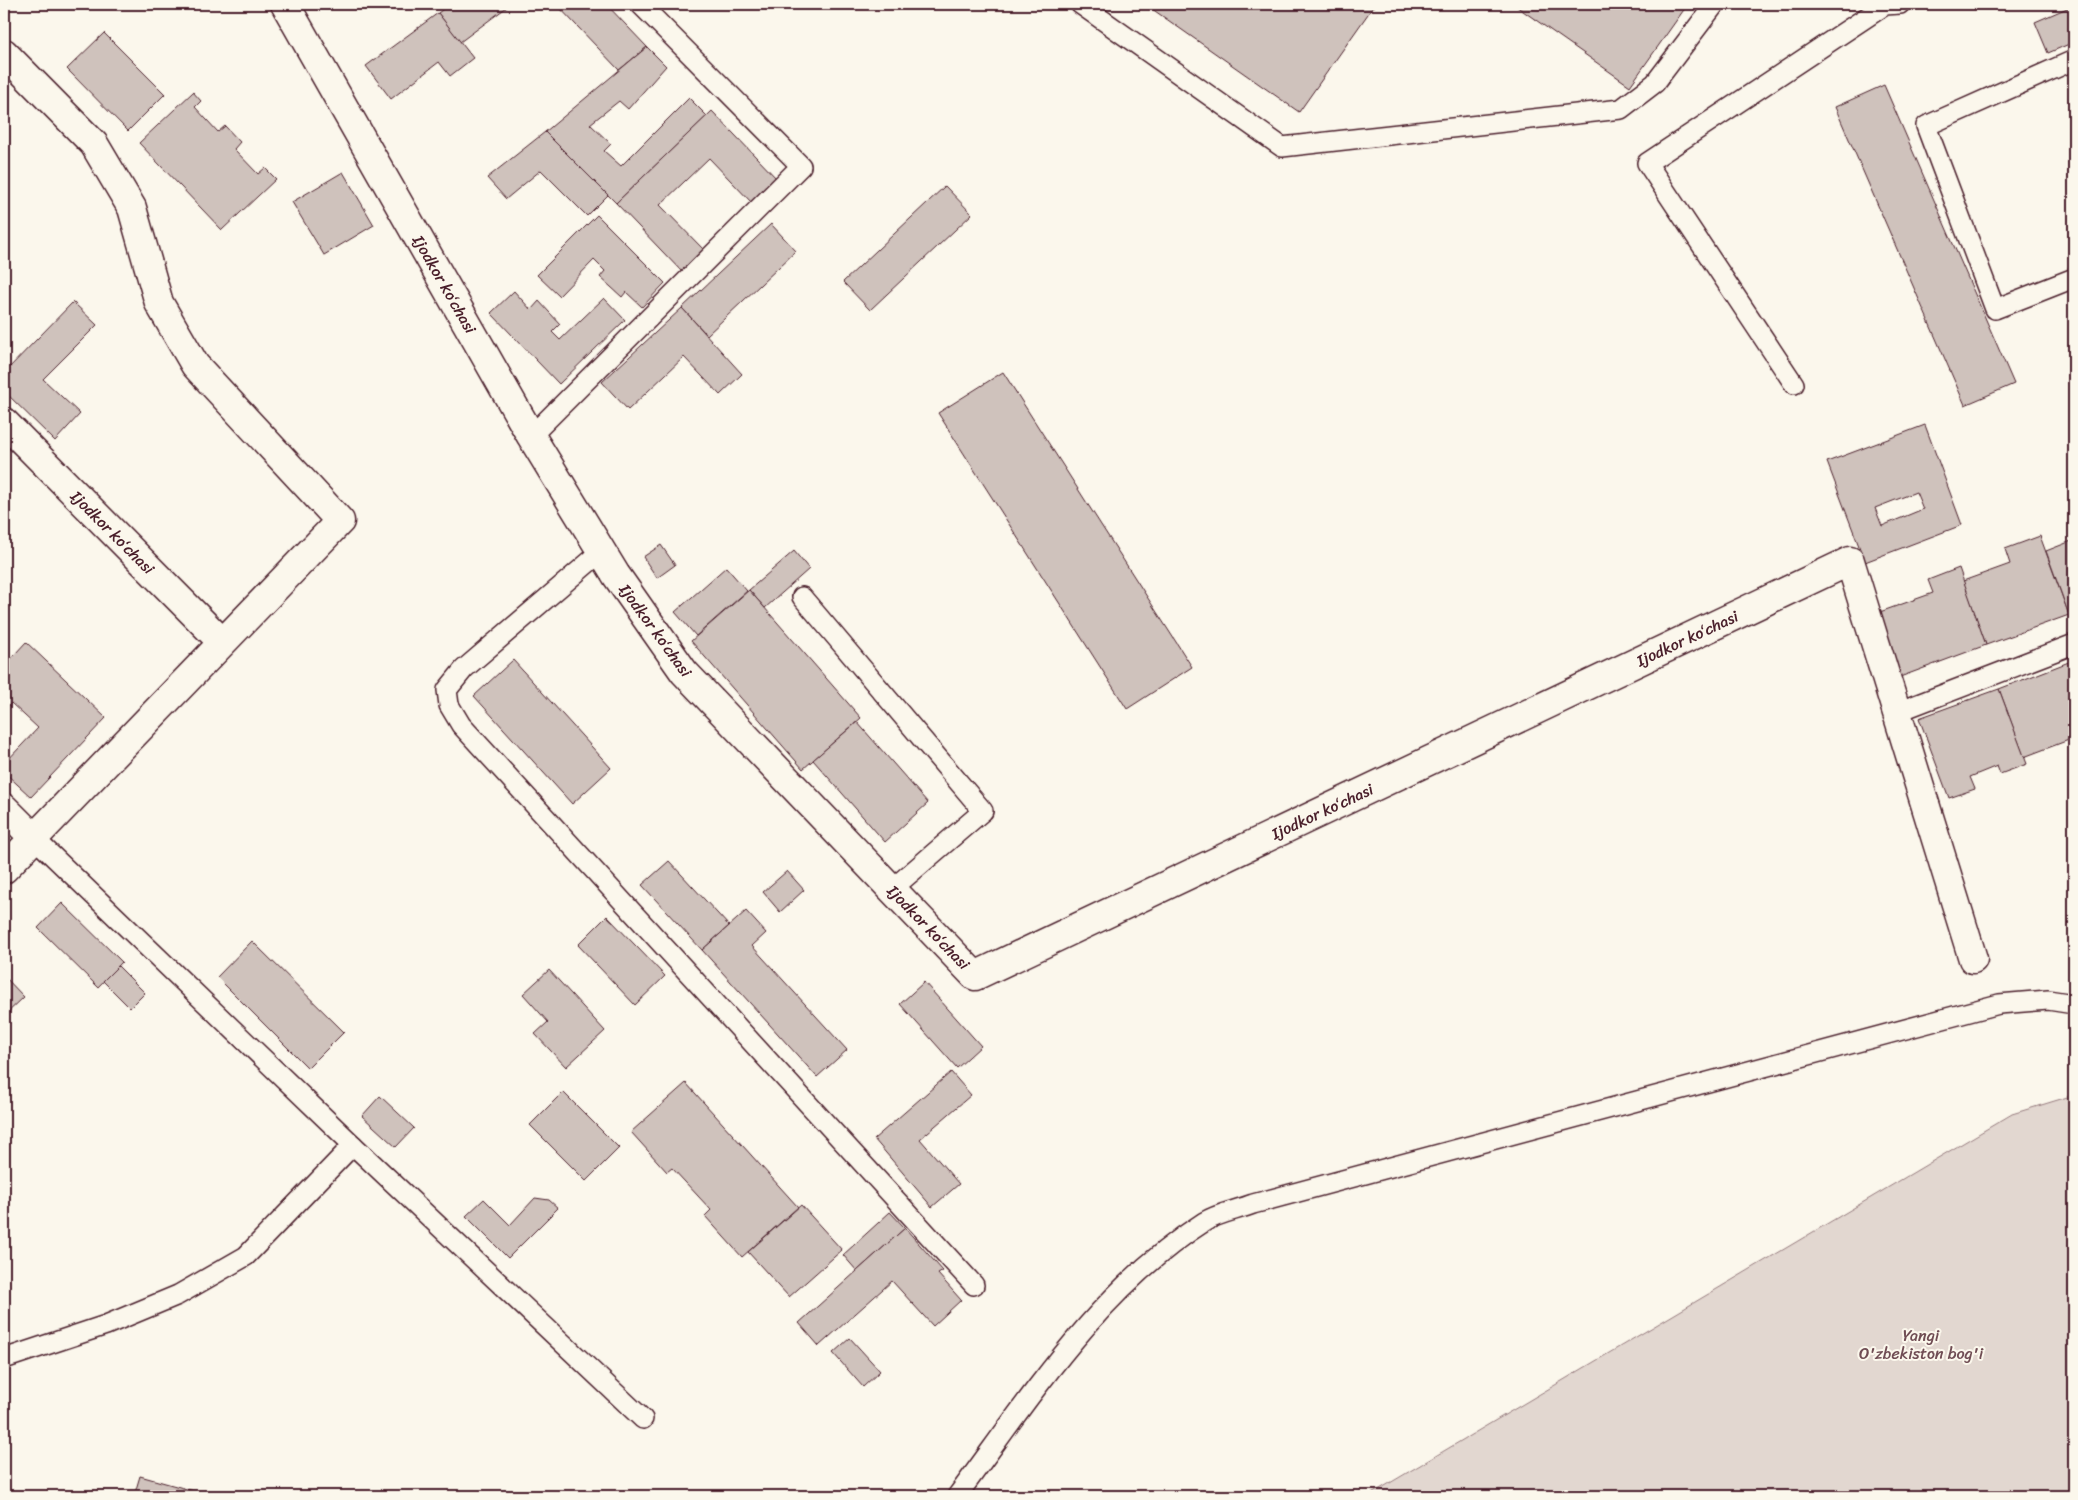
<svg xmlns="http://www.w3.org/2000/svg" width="2078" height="1500" font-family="Sriracha,sans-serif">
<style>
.green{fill:#e2d7d0;stroke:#967b7e}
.building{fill:#cfc2bc;stroke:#4a1f2b;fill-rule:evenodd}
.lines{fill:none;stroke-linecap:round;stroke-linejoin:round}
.lane-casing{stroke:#4a1f2b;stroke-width:22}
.street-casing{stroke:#4a1f2b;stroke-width:31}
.lane{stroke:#fbf7ec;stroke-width:19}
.street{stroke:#fbf7ec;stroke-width:28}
.labels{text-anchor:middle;stroke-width:4;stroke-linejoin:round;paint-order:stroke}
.street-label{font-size:16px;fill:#4a1f2b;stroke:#fbf7ec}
.park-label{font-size:16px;fill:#704d54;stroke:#fbf7ec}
</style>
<rect width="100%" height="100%" fill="#fbf7ec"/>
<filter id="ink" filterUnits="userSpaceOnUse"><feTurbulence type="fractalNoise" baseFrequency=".02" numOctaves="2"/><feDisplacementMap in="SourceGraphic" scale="10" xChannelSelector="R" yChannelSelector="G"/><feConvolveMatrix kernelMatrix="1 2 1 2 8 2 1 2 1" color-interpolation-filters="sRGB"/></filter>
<g filter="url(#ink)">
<!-- green -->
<path class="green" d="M2074,1095V1496H1368L2012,1114Z"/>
<!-- building -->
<g class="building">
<path d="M450,4H511L460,42L438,13Z"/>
<path d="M556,4H606L647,47L619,70Z"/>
<path d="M1145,4H1375L1299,112Z"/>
<path d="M1513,4H1688L1630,86Z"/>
<path d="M2074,5V42L2048,53L2035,22Z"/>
<path d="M438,13L473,58L450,76L439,62L391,99L366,66Z"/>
<path d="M104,33L165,94L128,131L67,69Z"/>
<path d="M647,47L666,66L628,109L619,101L590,124L611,144L604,151L621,166L689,98L707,116L616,203L545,132Z"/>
<path d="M1884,85L2014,384L1965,405L1835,107Z"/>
<path d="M193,92L201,101L195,107L218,132L225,126L240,142L234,149L258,174L265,168L276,179L222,230L139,143Z"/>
<path d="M712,111L778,180L753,204L709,158L660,205L705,251L683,273L616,203Z"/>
<path d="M545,132L608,195L587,216L541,170L506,199L487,178Z"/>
<path d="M343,172L374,225L324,255L292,202Z"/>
<path d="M945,186L972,214L870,310L843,282Z"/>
<path d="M597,215L665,283L642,307L626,292L622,297L600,277L605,271L594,260L559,296L537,275Z"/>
<path d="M771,224L796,251L707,335L682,308Z"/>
<path d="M514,291L531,310L539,301L560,324L552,332L560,340L604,298L625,320L559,384L491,313Z"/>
<path d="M73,302L97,325L43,379L80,414L55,441L4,391V373Z"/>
<path d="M682,308L742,374L720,395L684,357L628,410L602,382Z"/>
<path d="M1003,372L1192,667L1127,709L938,413Z"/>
<path d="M1925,425L1962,525L1865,562L1827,462ZM1916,492L1923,509L1882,526L1875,508Z"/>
<path d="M2040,536L2069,615L1986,645L1963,581L2010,564L2005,549Z"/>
<path d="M2074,540V613L2069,615L2046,551Z"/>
<path d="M661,545L675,565L657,578L643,557Z"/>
<path d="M794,551L809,569L765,608L749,590Z"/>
<path d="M726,567L747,591L696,636L675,612Z"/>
<path d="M1959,568L1986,645L1900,677L1877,613L1933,593L1928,580Z"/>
<path d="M749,590L861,718L803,769L691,641Z"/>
<path d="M26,642L106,718L31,797L4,772V764L38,728L11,703L4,711V666Z"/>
<path d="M513,660L611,768L572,804L474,696Z"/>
<path d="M2074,660V738L2024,757L1999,689Z"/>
<path d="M1999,689L2027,764L2000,774L1997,766L1970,777L1975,789L1949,798L1919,718Z"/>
<path d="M857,722L928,803L885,842L813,760Z"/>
<path d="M669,861L729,926L702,950L642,885Z"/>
<path d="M787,871L804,890L780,912L763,892Z"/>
<path d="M62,903L122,962L98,987L38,928Z"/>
<path d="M746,911L766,933L752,946L847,1050L817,1077L702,950Z"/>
<path d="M607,916L665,976L635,1005L578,945Z"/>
<path d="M252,941L344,1032L308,1068L217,977Z"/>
<path d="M118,966L145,993L130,1008L103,981Z"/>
<path d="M549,970L605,1031L566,1067L535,1034L548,1022L523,994Z"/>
<path d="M4,976L24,997L4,1016Z"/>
<path d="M924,982L981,1046L957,1068L900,1004Z"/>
<path d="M951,1072L971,1095L920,1139L959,1184L932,1207L874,1139Z"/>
<path d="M686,1083L798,1207L742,1257L705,1216L711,1210L672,1168L667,1172L631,1132Z"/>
<path d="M563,1092L619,1148L586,1181L530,1125Z"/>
<path d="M380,1096L414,1128L396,1147L362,1116Z"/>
<path d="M535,1198L549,1200L558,1208L508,1258L466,1216L484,1199L510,1225Z"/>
<path d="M801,1205L842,1250L789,1297L748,1252Z"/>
<path d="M890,1212L905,1228L857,1271L843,1255Z"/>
<path d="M905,1228L943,1271L938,1274L961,1300L933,1326L892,1281L819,1346L799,1323Z"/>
<path d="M850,1338L880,1371L863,1387L833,1353Z"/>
<path d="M140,1476L212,1496H134Z"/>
</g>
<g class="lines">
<defs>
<g id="lane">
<path d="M1080,4L1282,147L1621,109L1655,83L1715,4"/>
<path d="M2074,60L1926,126L1995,309L2074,278"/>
<path d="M1794,384L1647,163L1885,5L1900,4"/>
<path d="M531,436L801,166L640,4"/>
<path d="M602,551L464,669L447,690L449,705L461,725L974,1285"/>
<path d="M802,597L983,811L892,889"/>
<path d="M1897,712L2074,644"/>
<path d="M35,839L353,1145L643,1419"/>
<path d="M4,1359L106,1325L178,1295L246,1256L353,1145"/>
<path d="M957,1496C1030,1398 1099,1289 1204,1222C1218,1213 1238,1210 1253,1204L1999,1004L2048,1000L2074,1004"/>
</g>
<g id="street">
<path d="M285,4L531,436L616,575L684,672L975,976L1850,561L1973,959"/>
<path d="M4,53L94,144L132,208L159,303L195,365L340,521L4,869"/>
<path d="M4,422L222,642"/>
<path d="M4,808L35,839"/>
</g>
</defs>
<!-- lane casing -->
<use href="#lane" class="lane-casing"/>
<!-- street casing -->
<use href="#street" class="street-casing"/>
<!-- lane -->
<use href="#lane" class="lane"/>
<!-- street -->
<use href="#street" class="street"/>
</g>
</g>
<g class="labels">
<!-- street labels -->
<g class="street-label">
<text transform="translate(445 284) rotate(60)" y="6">Ijodkor koʻchasi</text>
<text transform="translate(113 532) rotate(45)" y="6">Ijodkor koʻchasi</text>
<text transform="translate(656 630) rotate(54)" y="6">Ijodkor koʻchasi</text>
<text transform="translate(1687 638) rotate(-25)" y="6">Ijodkor koʻchasi</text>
<text transform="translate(1322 811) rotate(-25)" y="6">Ijodkor koʻchasi</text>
<text transform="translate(929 927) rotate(46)" y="6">Ijodkor koʻchasi</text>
</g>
<!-- park labels -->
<g class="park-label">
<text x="1921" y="1341">Yangi<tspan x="1921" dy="18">O'zbekiston bog'i</tspan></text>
</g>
</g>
<!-- margin -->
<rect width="2078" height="1500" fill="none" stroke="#fbf7ec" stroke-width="20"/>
<rect x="10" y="10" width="2058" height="1480" fill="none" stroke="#4a1f2b" stroke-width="2" filter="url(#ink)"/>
</svg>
